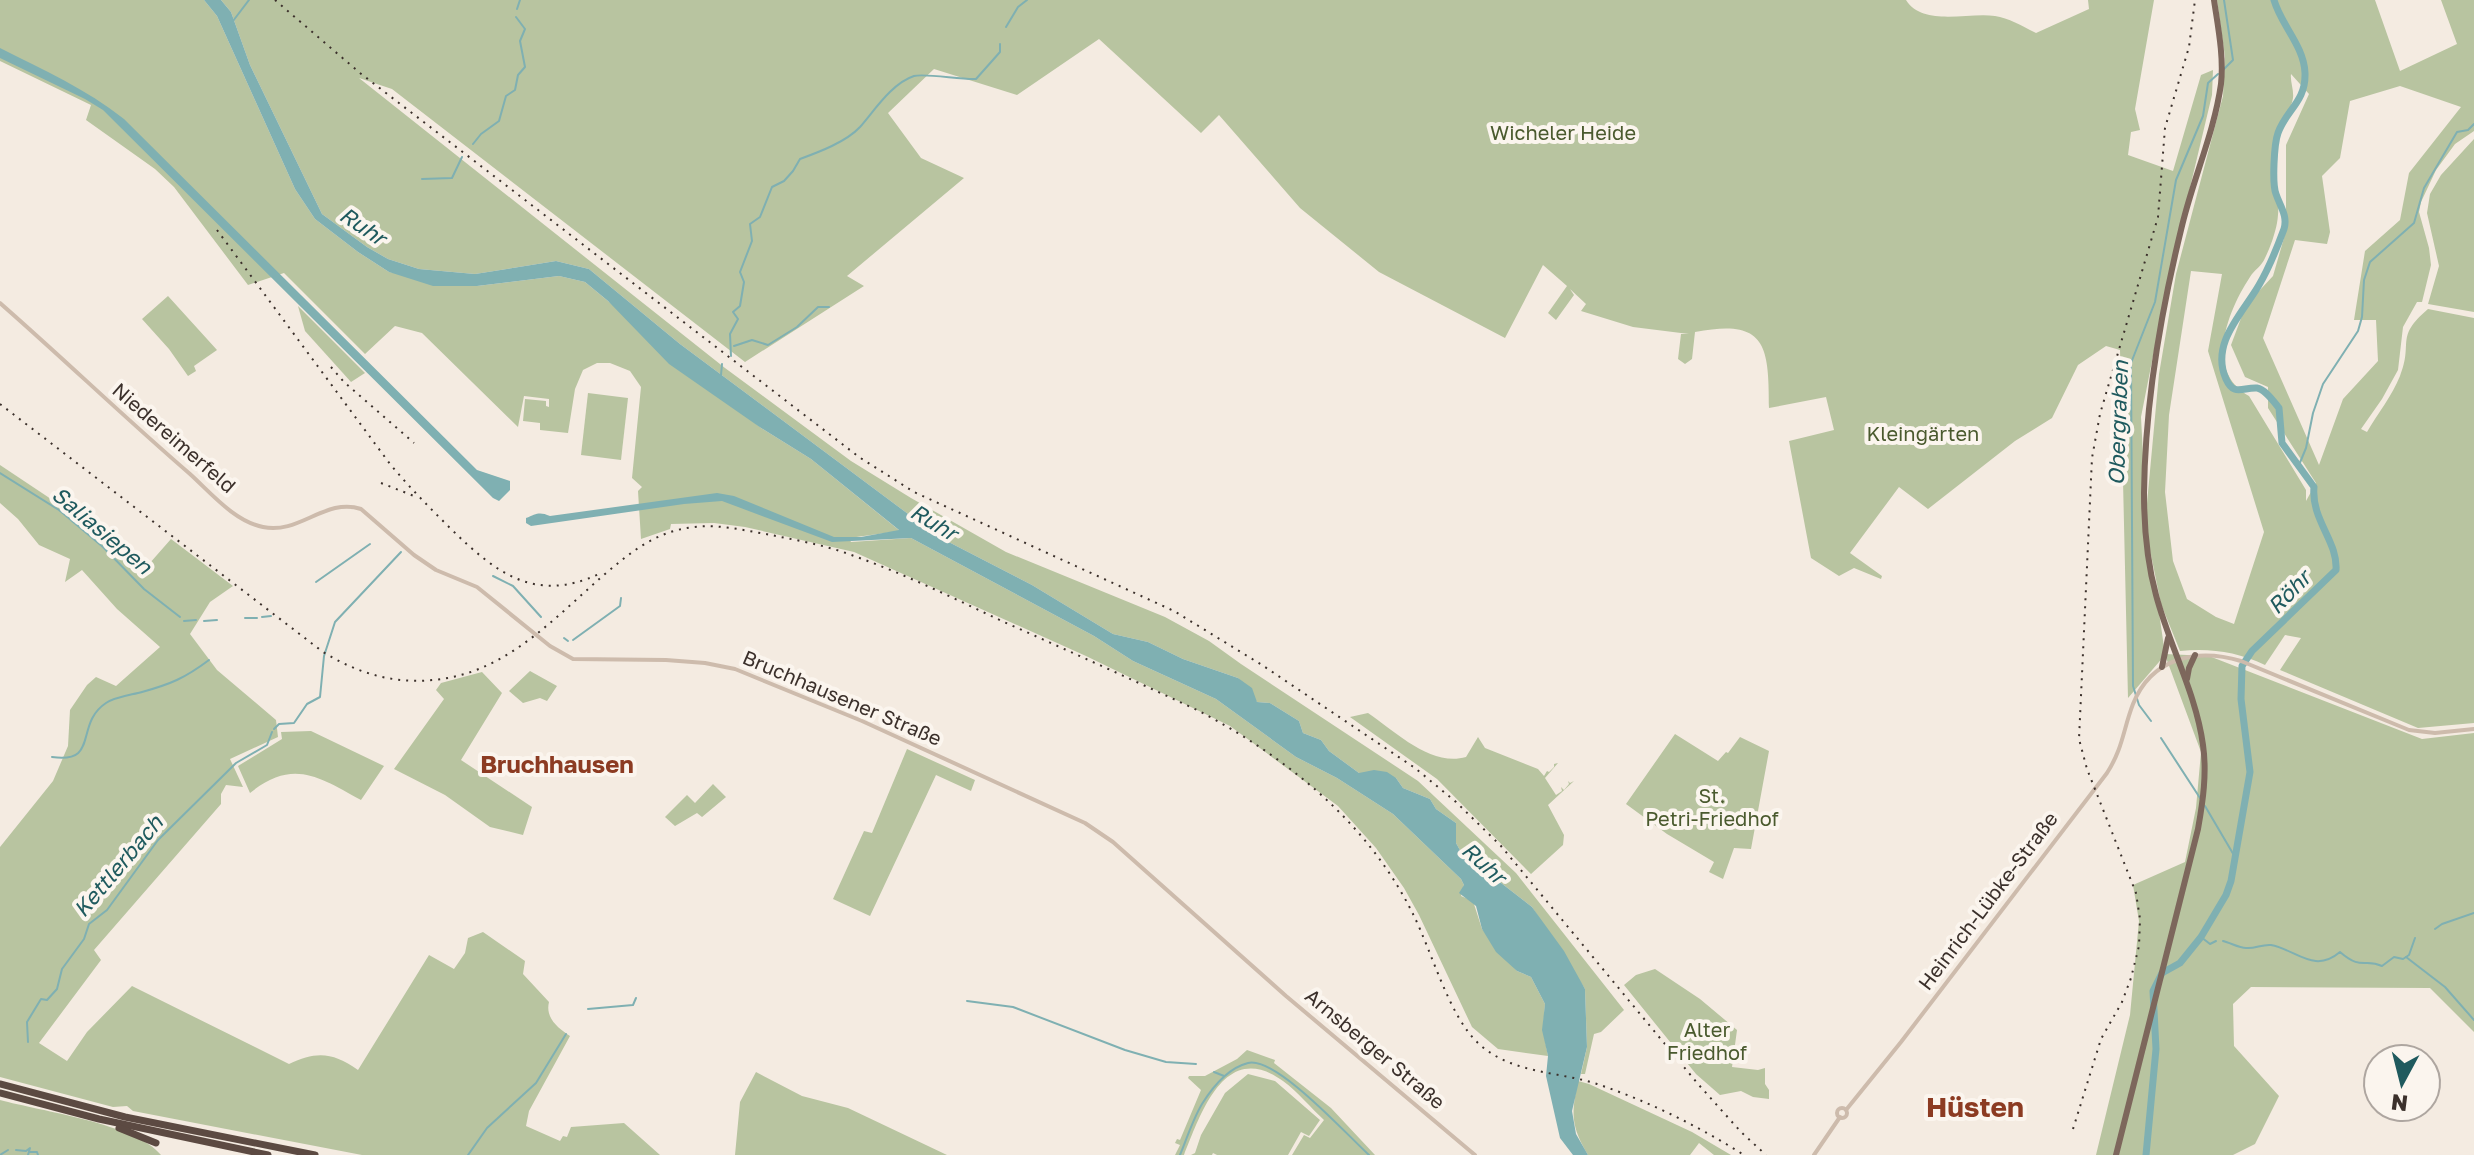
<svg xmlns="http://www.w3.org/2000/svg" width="2474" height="1155" viewBox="0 0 2474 1155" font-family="'Golos Text',sans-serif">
	<rect width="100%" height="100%" fill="#f4ebe1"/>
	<g fill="#b8c4a0" fill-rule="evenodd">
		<path d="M0,0H204L217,16L295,189L315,219L358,252L389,272L477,286L559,276L585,282L761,428L811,459L900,531L849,538L851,542L911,538L1094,636L1133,661L1216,699L1296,757L1337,778L1393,814L1461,879L1464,885L1461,896L1473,901L1482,929L1517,971L1531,977L1545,1004L1543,1030L1548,1056L1498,1049L1472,1027L1419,915L1404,888L1376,848L1338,806L1230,726L1086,656L854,552L745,527L714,523L671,524L670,529L641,539L638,491L642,487L632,478L641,387L630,371L610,363H597L583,370L575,389L568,433L540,430V423L523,421L525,399L546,401V406L549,407V399L524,396L518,427L422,333L395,326L365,354L284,273L248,285L174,187L155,169L86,120L91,105L0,61Z"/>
		<path d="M221,0H1906C1923,27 1968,12 1995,16C2009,18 2024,27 2036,33L2089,9L2088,0H2154L2135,109L2140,130L2131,132L2128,155L2173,171L2201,75L2213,70L2212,95L2168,280L2141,417L2146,514L2159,374L2176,274L2223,96L2225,57L2217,0H2375L2400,71L2457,44L2441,0H2474V131L2455,144L2436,170L2421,202L2419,212L2429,248L2431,265L2422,302H2417L2403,327L2398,370L2382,399L2361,429L2367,432C2378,413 2392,396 2400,376C2414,342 2394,338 2428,309L2474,318V723L2418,728L2280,670L2301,638L2285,635L2265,665C2237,652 2211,648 2180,651L2161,604L2150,550L2165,654L2209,656L2422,739L2474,733V1032L2430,988L2251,987L2233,1004L2234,1046L2279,1096L2255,1144L2233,1155H2096L2130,1015L2139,921L2133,885L2185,862L2196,808L2201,752L2165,655L2128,698L2120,350L2106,346L2078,365L2052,418L2015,441L1928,509L1899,487L1850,553L1882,576L1881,579L1854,568L1839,576L1811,558L1789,441L1834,430L1826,397L1769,408C1769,345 1766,318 1695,332L1692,359L1685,364L1678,359L1681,334H1689L1633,327L1581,311L1586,304L1570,289L1574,295L1556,320L1548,313L1567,286L1543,265L1505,338L1379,272L1300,208L1219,115L1201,133L1099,39L1017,95L934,69L888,113L921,158L964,178L847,276L864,286L745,362L392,89L359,78L725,368L851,461L911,498L1006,552L1165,617L1209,641L1241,664L1418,781L1516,873L1624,1010L1601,1032L1594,1034L1585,1074H1581L1587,1047L1585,989L1532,907L1461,852L1456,843V823L1436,809L1430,799L1403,788L1396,778L1359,773L1329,751L1321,740L1303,733L1299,721L1270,703L1257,702L1238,678L1183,659L1148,642L1113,634L1032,585L939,537L680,344L589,269L556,261L475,274L419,269L388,259L367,247L322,214L250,65L231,12ZM2291,74L2309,94L2286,145V231L2273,276L2246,305L2231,345L2245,377L2268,387V408L2316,483L2306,501V490L2249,396C2204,371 2227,312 2250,277C2254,270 2262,266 2265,258C2270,248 2275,234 2277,223C2282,194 2271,166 2275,137C2278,123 2291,112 2293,98C2294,90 2290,81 2291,74ZM2400,86L2461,107L2409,173L2400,220L2365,251L2354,320H2376L2378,361L2343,399L2319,465L2263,338L2295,240L2327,244L2330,232L2322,176L2340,158L2350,101ZM2191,271L2222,274L2208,351L2264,532L2234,624L2216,617L2187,599L2173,561L2165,492L2169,415Z"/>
		<path d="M2474,139V312L2428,304L2439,266L2427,213L2430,194L2441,175Z"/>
		<path d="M168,296L217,350L194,366L196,371L188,376L169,349L142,319Z"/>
		<path d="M298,306L365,373L351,382L305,331Z"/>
		<path d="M588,393L628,398L621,460L581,455Z"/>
		<path d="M0,465L48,497L142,572L171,539L233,586L210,602L190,634L217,670L276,720L278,737L230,759L243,787L226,785L221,794V804L94,950L101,960L39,1043L67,1061L87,1032L132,986L289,1064C316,1051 333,1052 358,1070L429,955L454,969L465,953L468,938L483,932L525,961L523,974L549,1002C545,1018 558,1028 570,1036L529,1111L526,1126L560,1141L563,1136L567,1137L571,1127L624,1123L660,1155H362L133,1111L127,1106L113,1107L0,1077V847L53,781L68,746L70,710L87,685L96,677L116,686L160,647L117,609L82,570L65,582L70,559L39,545L18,519L0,503Z"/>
		<path d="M530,671L557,686L547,701L540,698L523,703L509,691Z"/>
		<path d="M482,672L502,693L461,760L532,807L523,835L490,827L445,795L394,769L444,699L436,690L441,683Z"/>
		<path d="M1368,713C1396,732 1431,767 1466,757L1478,737L1485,748L1538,769L1544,776L1547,771L1549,772L1554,767V764L1558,763L1545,778L1556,795L1562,791L1561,787L1564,790L1569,784L1568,781L1570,783L1574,781L1548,805L1564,835L1563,845L1531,874L1437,779L1350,717Z"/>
		<path d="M311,731L384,766L361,800C319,777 293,758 250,793L238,766L282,739L281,732Z"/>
		<path d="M1675,734L1718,761L1726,752L1728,753L1740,737L1769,751L1751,849L1734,848L1723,879L1709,872L1714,862L1667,834L1626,804Z"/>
		<path d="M907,749L975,780L971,791L936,775L870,916L833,899L864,831L872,833Z"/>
		<path d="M713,784L726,797L702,817L697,813L675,826L665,817L687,795L695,803Z"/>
		<path d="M1655,969L1700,999L1737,1030L1732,1067L1758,1070L1765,1068V1084L1769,1090V1099L1753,1097L1741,1091L1720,1095L1696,1074L1624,985L1636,975Z"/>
		<path d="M1247,1050L1275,1060L1274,1063L1331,1108L1375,1155H1292L1304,1135L1310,1138L1324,1120C1311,1108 1298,1092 1283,1081C1225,1039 1201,1113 1184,1155H1175L1180,1145L1175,1143L1177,1139L1180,1140L1201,1090L1188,1078L1189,1076H1205L1237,1059Z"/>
		<path d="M756,1072L802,1096L848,1108L947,1155H735L740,1102Z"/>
		<path d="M1248,1074L1275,1081L1320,1120L1309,1136L1301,1132L1288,1155H1217L1213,1153L1212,1155H1191L1195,1153L1201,1135L1225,1093Z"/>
		<path d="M1578,1081L1589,1084L1692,1132L1731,1155H1714L1699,1143L1690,1155H1588C1571,1126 1571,1114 1578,1081Z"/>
		<path d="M0,1100C40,1111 137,1124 161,1155H0Z"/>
	</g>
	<g fill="#7fb0b2">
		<path d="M204,0H221L231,12L250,65L322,214L367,247L388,259L419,269L475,274L556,261L589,269L680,344L939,537L1032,585L1113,634L1148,642L1183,659L1238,678L1252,688L1257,702L1270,703L1299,721L1303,733L1321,740L1329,751L1359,773L1374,770L1387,772L1396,778L1403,788L1430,799L1436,809L1456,823V843L1461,852L1532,907L1564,951L1585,989L1587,1047L1572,1111L1576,1134L1588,1155H1573L1560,1138L1546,1076L1548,1056L1542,1030L1545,1004L1531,977L1517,971L1496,952L1482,929L1476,906L1459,893L1464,885L1461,879L1393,814L1337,778L1296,757L1216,699L1133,661L1094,636L911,538L832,542L722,501L684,504L531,526L526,523V518C536,514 539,511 550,516L717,493L734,496L834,537H861L899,530L811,459L761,428L669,364L608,301L585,282L559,276L477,286H433L389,272L358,252L315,219L295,189L217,16Z"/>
		<path d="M0,48C44,70 86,89 124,119L477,470L510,481V490L499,501L493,498L103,110L85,99L0,58Z"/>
	</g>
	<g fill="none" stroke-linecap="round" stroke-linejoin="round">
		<g stroke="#7fb0b2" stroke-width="2">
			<path d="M517,9L520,0"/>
			<path d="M233,21L249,0"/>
			<path d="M1006,27L1018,7L1027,0"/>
			<path d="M2223,70L2233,60L2224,0"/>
			<path d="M473,144L481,134L499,121L506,96L515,90L518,75L525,67L520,41L525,29L516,17"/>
			<path d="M422,179L452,178L462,157"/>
			<path d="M734,346L752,340L768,345L797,327L818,307H829"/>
			<path d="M731,356L730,334L738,319L733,312L740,306L744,282L740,272L752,241L750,224L760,217L772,187L784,181L793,171L800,159C819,152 846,142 860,127C874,111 892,83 914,76C925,73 962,80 976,79L1000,52V44"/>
			<path d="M721,375L722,364"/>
			<path d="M2299,465L2306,448L2313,413L2323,384L2358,331L2362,317L2364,280L2370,262L2414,223L2424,188L2457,132L2468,130L2474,124"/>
			<path d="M0,473L59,510L103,547L144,589L180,617"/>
			<path d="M493,576L513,586L541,617"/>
			<path d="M316,582L370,544"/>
			<path d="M262,617L271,616"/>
			<path d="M245,618H257"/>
			<path d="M184,621L196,620"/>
			<path d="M204,621L217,620"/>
			<path d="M564,638L568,641"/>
			<path d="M573,640L620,606L621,598"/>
			<path d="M2151,721L2139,705L2133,686L2131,363L2155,302L2176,180L2203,116L2208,83L2218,74"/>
			<path d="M274,729L279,724L294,723L307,704L320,697L324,656L335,622L401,552"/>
			<path d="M2161,738L2200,798"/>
			<path d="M52,757C100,764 74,724 106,703C115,697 131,695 142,692C171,684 185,678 209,660"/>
			<path d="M2205,806L2235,857"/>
			<path d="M2435,929L2442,924L2474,913"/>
			<path d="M2201,937L2210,944L2216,941"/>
			<path d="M2223,941C2231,943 2239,948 2246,948C2255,949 2262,944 2271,945C2297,950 2314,974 2340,952C2362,971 2364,958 2382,966L2394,957L2403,959L2409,955L2415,938"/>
			<path d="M2406,957L2445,987L2474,1020"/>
			<path d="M967,1001L1013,1007L1125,1050L1166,1062L1196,1064"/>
			<path d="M588,1009L633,1005L636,998"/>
			<path d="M28,1042L27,1022L41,999L47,1000L57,989L62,969L84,939L89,924L107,910L158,840L236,763L267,745L272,732"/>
			<path d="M1214,1072L1224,1076"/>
			<path d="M16,1150L26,1151L30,1148L28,1155"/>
			<path d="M29,1152H37L38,1155"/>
			<path d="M0,1155L8,1150"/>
			<path d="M468,1155L487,1128L536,1083L566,1034"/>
			<path d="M1180,1155C1187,1138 1193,1119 1202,1104C1212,1088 1228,1068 1248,1063C1276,1056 1347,1135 1369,1155"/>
		</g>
		<path stroke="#7fb0b2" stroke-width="7" d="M2146,1155L2156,1049L2153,991L2162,973L2180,963L2201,937L2226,895L2231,881L2250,772L2241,699L2242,666L2252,651L2336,570C2338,541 2311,520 2314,487L2282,443L2279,408C2274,402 2265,389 2257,388C2243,387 2234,397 2226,379C2210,343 2243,313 2259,285C2269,268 2277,248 2284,229C2288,216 2280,206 2276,194C2272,184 2274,144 2278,133C2286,110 2306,102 2305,73C2304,46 2281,25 2274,0"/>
		<g stroke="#cdbbac" stroke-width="4">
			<path d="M0,303C64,359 125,418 190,474C211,493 234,521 263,527C299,535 326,497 361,509L414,555L436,570L477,587L550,646L573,659L666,660L705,663L735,669L862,721L1085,823L1113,842L1286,996L1475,1155"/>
			<circle cx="1842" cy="1113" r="5"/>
			<path d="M1846,1110L1901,1042L2107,773C2123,748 2123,730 2133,704C2152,657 2197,648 2241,661L2409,730L2435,733L2474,729"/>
			<path d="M1814,1155L1840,1117"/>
		</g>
		<g stroke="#7d675c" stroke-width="6">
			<path d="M2162,667L2168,638"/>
			<path d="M2187,679L2189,668L2195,655"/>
			<path d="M2116,1155L2198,829C2203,801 2207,773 2203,745C2196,693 2169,645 2156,595C2147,562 2144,527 2144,493C2145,404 2160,316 2181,230C2192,181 2214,134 2221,84C2224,57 2218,27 2214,0"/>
		</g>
		<g stroke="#5c4a42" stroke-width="7">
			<path d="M0,1084L125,1117L315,1155"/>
			<path d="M0,1093L99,1119L268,1155"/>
			<path d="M119,1128L156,1143"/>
		</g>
		<g stroke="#3b302b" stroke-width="2" stroke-dasharray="2 6" stroke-linecap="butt">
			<path d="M275,0L360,73L859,457L914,492L1174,611L1262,665L1415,768L1456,802L1501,846L1698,1084L1741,1132L1766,1155"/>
			<path d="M217,230L390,464C409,487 429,507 450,528C495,572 534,604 599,574"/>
			<path d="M331,367L344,382L414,443"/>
			<path d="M0,404L323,652C357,673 393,684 433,680C505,674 553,619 605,574C632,551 657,531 694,527C718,524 742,530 766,534C795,540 826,545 854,556C905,574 955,599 1004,622C1069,651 1133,680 1197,710C1287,757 1368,823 1413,914C1432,952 1449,1016 1478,1043C1511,1074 1557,1071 1597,1084C1648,1101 1698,1126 1744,1155"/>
			<path d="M381,483L414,496"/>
			<path d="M2073,1129L2101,1039L2122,1002L2131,978L2139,946L2140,919L2136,893L2087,769L2079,739L2092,458L2100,414L2158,217L2165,128L2189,47L2195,0"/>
		</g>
	</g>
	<g text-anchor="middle" stroke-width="8" stroke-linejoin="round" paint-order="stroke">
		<g font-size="20" fill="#4a5a2e" stroke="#fbf5ee">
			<text x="1563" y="140">Wicheler Heide</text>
			<text x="1923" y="441">Kleingärten</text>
			<text x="1712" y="803">St.<tspan x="1712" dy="23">Petri-Friedhof</tspan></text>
			<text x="1707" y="1037">Alter<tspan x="1707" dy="23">Friedhof</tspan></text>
		</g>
		<g font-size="20" fill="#3b302b" stroke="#fbf5ee">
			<text transform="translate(174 438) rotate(41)" y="7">Niedereimerfeld</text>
			<text transform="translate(842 698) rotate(23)" y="7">Bruchhausener Straße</text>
			<text transform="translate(1988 901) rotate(-53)" y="7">Heinrich-Lübke-Straße</text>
			<text transform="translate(1375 1049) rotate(40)" y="7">Arnsberger Straße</text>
		</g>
		<g font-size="22" font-style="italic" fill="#1f5a5e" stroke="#fbf5ee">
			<text transform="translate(363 226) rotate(34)" y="8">Ruhr</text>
			<text transform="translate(2118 423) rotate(-88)" y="8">Obergraben</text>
			<text transform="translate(934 522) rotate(31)" y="8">Ruhr</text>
			<text transform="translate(102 530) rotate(40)" y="8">Saliasiepen</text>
			<text transform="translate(2289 592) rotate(-46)" y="8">Röhr</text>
			<text transform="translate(1484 863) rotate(42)" y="8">Ruhr</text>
			<text transform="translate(118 866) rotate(-50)" y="8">Kettlerbach</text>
		</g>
		<g font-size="24" font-weight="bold" fill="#8c3b22" stroke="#fbf5ee">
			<text x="557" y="773">Bruchhausen</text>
		</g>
		<g font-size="28" font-weight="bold" fill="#8c3b22" stroke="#fbf5ee">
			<text x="1975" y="1117">Hüsten</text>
		</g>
	</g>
	<g transform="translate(2402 1083) rotate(187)"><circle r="38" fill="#fbf5ee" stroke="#aea6a0" stroke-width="2"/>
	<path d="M0-6L14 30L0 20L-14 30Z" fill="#1f5a5e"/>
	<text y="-12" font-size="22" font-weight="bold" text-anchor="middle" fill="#3b302b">N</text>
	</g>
</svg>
